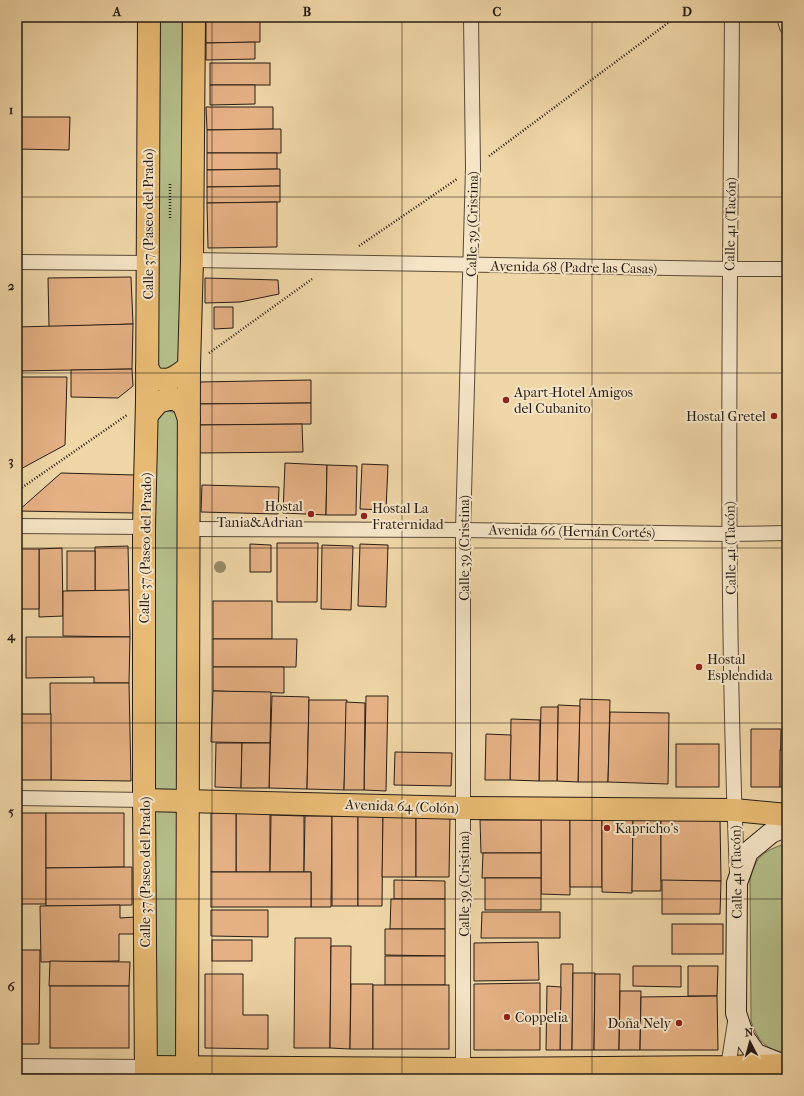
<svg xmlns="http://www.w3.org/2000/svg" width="804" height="1096" viewBox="0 0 804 1096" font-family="'IM FELL French Canon',serif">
	<rect width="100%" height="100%" fill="#efd6a7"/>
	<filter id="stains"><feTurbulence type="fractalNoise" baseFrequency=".005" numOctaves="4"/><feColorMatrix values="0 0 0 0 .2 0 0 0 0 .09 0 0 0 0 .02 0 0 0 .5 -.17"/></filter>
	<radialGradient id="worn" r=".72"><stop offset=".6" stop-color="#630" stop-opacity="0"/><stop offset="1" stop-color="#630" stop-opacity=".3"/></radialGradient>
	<g fill="#b5be8a" stroke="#6e6d4f">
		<path d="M158,17H182L181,367L169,374L155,369Z"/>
		<path d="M169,411L176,413L181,417V1079H155L154,419L160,412Z"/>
		<path d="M782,845H787V1054C766,1049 758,1042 751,1021L750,880C755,859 761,852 782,845Z"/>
	</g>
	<g fill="#e4b084" stroke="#261c14">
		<path d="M206,17H260V42L206,43Z"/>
		<path d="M255,42V59L206,60V43Z"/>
		<rect x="210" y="63" width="60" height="22"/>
		<path d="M210,85H255V104L210,105Z"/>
		<path d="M206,107H273V129L207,130Z"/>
		<path d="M17,117H70L69,150L17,149Z"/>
		<path d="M281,129V153H207V130Z"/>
		<path d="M207,153H277V169L207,170Z"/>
		<path d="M280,169V186L207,187V170Z"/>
		<path d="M280,186V202L207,203V187Z"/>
		<path d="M277,202V247L208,248L207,203Z"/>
		<path d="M131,277L133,324L49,327L48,278Z"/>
		<path d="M205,278L278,280L279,294L240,302L205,303Z"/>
		<path d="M214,307H233V328L214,329Z"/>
		<path d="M133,324L132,369L17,371V327Z"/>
		<path d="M132,369L133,386L118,398L71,397V370Z"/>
		<path d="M17,377H67L65,445L17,471Z"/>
		<path d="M311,380V403L198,404V382Z"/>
		<path d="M311,403V424L198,425V404Z"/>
		<path d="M302,424L303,452L198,453V425Z"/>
		<path d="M285,463L327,465L326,515L283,513Z"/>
		<path d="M362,464L388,465L386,510L360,509Z"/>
		<path d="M327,465L357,466L356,515H326Z"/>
		<path d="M61,473L135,475V513L18,511Z"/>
		<path d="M202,485L279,487L278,514L201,512Z"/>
		<path d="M277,543H318L317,602H277Z"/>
		<path d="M250,544L271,545V572H250Z"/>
		<path d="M360,544L388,545L386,607L358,606Z"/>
		<path d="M322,545L353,546L351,610L321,609Z"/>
		<path d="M128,546L129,590L95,591V547Z"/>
		<path d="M62,548L63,616L39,617V549Z"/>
		<path d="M17,549H20L21,608H17Z"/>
		<path d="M20,549H39V609H21Z"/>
		<rect x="67" y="551" width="28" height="40"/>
		<path d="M129,590L130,637L63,636V591Z"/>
		<rect x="213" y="601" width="59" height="38"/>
		<path d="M26,637H130L129,683H94V677L26,678Z"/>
		<path d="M213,639H297L296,667H213Z"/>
		<path d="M213,667H284V693L213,691Z"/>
		<path d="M50,683H129L131,781L51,780Z"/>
		<path d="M213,691L271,692L270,743L211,742Z"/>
		<path d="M272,696L309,697L307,789L269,788Z"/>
		<path d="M366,696H388L386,791L364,790Z"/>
		<path d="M580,699L610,700L608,782H578Z"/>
		<path d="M309,700H347L344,790L307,789Z"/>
		<path d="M346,702L365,703L364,790H344Z"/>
		<path d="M558,705L580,706L578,782L557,781Z"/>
		<path d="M541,707H558L557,781H539Z"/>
		<path d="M610,712L669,713L668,784L608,782Z"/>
		<rect x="17" y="714" width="34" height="66"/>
		<path d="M511,719L540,720L539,781L510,780Z"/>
		<path d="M751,729H781L780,787H751Z"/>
		<path d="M486,734L511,735L510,780H485Z"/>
		<path d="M216,743H242L241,788L215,787Z"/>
		<path d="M242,743H270L269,788H241Z"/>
		<rect x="676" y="744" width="43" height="43"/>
		<rect x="780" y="750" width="7" height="37"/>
		<path d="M395,752L452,753L451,786L394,785Z"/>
		<rect x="236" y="812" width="34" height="60"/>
		<path d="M236,812V872H211V813Z"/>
		<rect x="17" y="813" width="29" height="91"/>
		<path d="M46,813H124V867L46,868Z"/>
		<path d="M271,815L304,816V872H270Z"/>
		<path d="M305,816H332L331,907H311V872H304Z"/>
		<rect x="332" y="816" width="26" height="90"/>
		<path d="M358,816H383L382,906H358Z"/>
		<path d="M383,816H416V877H382Z"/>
		<path d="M416,816H450L449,877H416Z"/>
		<path d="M541,819H570V895L541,894Z"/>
		<path d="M570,819L602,820V887H570Z"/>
		<path d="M480,820H541V853H481Z"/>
		<path d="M602,820H633L632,893L602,892Z"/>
		<path d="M633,820H661V891H632Z"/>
		<path d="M661,820H720L721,881H661Z"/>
		<path d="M483,853H541V878H482Z"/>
		<path d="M132,867V905L46,906V868Z"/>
		<rect x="211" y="872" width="100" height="35"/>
		<rect x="485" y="878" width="56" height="32"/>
		<path d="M394,880L445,881V899H394Z"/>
		<path d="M662,880L721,881L720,914H662Z"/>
		<path d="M391,899H445V929H390Z"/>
		<path d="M120,905V918L135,917V934H119V961L41,962L40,906Z"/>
		<path d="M211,910H268V937L211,936Z"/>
		<path d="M482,912H560V938H481Z"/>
		<rect x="672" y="924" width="51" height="30"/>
		<path d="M385,929H445V956L385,955Z"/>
		<path d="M295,938H331L330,1048H294Z"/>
		<rect x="212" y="940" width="40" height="21"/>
		<path d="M538,942L539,980L474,981V943Z"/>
		<path d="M331,946H351L350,1049L330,1048Z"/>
		<path d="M17,950H40L39,1044H17Z"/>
		<rect x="385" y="956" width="60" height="29"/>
		<path d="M50,961L130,962L129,986H49Z"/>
		<path d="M561,964H573L572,1050H560Z"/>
		<path d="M633,966H681V987L633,986Z"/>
		<path d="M688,966H718L717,996H688Z"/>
		<path d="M573,973H595L594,1050H572Z"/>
		<path d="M205,974H243V1015H268V1049L205,1048Z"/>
		<path d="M595,974H620L619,1050H594Z"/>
		<path d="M540,983V1050H474V984Z"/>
		<path d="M351,984H373V1049H350Z"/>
		<rect x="373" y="985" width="76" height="64"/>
		<rect x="50" y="986" width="79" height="62"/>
		<path d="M547,986L561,987L560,1050H546Z"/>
		<path d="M620,991H641L640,1050H619Z"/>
		<path d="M717,996L718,1050H640L641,997Z"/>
	</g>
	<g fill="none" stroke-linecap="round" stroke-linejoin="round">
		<defs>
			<g id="street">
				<path d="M732,17C730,303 725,589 737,874"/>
				<path d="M784,17L787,27"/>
				<path d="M192,260L730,269H787"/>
				<path d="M17,262L148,263"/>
				<path d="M17,526L144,527"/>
				<path d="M189,529L463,530L729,534L787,533"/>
				<path d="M17,798L144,800"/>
				<path d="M17,1066L146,1067"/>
				<path d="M463,1077V530L473,168L471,17"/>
				<path d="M728,1079V1067L736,1016"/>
			</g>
			<path id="secondary" d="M784,1065L756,1054L744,1037L736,1013L737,883L748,852L771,833L787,826"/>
			<g id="primary">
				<path d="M147,368L153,378C170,383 176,377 189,367"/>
				<path d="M147,415L158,402L169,399H176L184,405L189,419"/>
				<path d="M144,800L464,808L734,810L787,815"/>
				<path d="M146,1067L463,1069L728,1067L787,1065"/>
				<path d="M146,1079L144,800V527L147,401L149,17"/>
				<path d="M187,1079L189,367L192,260L194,17"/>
			</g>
		</defs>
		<use href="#street" stroke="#584a39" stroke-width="16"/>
		<use href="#secondary" stroke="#261c14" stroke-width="22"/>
		<use href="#primary" stroke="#261c14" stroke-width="24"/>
		<g stroke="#261c14" stroke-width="2.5" stroke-dasharray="1 2" stroke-linecap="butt">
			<path d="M489,156L676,17"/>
			<path d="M170,184V219"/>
			<path d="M359,246L457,179"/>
			<path d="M209,353L312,279"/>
			<path d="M17,491L127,415"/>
		</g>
		<use href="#street" stroke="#f5e4c6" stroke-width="14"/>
		<use href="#secondary" stroke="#f5e4c6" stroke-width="20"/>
		<use href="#primary" stroke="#e8bb74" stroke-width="22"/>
	</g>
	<circle fill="#988b69" cx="220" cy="567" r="6"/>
	<path fill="none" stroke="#261c14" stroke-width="1" stroke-opacity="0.55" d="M212,17V1079M402,17V1079M592,17V1079M17,197H787M17,373H787M17,548H787M17,723H787M17,899H787"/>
	<g fill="#8f2418" stroke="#f5e4c6" stroke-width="1.5">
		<circle cx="506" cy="400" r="4"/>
		<circle cx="774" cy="416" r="4"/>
		<circle cx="311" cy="514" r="4"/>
		<circle cx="364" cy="516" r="4"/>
		<circle cx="699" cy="667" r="4"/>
		<circle cx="607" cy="828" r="4"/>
		<circle cx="507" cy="1017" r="4"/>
		<circle cx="679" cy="1023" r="4"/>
	</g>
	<g text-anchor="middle" stroke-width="4" stroke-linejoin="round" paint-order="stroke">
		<g font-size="14" fill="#261c14" stroke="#f5e4c6">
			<text transform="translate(148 224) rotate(-90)" y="5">Calle 37 (Paseo del Prado)</text>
			<text transform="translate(472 224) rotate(-89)" y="5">Calle 39 (Cristina)</text>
			<text transform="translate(730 224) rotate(-89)" y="5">Calle 41 (Tacón)</text>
			<text transform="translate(574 267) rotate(1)" y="5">Avenida 68 (Padre las Casas)</text>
			<text transform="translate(572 531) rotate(1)" y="5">Avenida 66 (Hernán Cortés)</text>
			<text transform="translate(145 548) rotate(-89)" y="5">Calle 37 (Paseo del Prado)</text>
			<text transform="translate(464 548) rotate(-90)" y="5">Calle 39 (Cristina)</text>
			<text transform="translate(730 548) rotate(-91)" y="5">Calle 41 (Tacón)</text>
			<text transform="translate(402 806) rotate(2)" y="5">Avenida 64 (Colón)</text>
			<text transform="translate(145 872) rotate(-90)" y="5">Calle 37 (Paseo del Prado)</text>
			<text transform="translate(736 872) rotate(-91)" y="5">Calle 41 (Tacón)</text>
			<text transform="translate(464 884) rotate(-90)" y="5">Calle 39 (Cristina)</text>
		</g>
		<g font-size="14" fill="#261c14" stroke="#f5e4c6" text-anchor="start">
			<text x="514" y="397">Apart-Hotel Amigos<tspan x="514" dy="16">del Cubanito</tspan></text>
			<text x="766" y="421" text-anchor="end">Hostal Gretel</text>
			<text x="303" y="511" text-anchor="end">Hostal<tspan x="303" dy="16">Tania&amp;Adrian</tspan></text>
			<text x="372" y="513">Hostal La<tspan x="372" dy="16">Fraternidad</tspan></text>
			<text x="707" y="664">Hostal<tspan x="707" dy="16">Esplendida</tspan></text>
			<text x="615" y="833">Kapricho's</text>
			<text x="515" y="1022">Coppelia</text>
			<text x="671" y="1028" text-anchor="end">Doña Nely</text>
		</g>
	</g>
	<rect width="804" height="1096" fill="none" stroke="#efd6a7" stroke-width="44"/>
	<g transform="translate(750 1042) rotate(354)" stroke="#f5e4c6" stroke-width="3" paint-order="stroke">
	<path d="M0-3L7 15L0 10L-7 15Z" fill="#261c14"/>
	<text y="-6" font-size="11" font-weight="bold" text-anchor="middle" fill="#261c14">N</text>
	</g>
	<rect x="22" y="22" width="760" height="1052" fill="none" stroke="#261c14" stroke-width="1.5"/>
	<g font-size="13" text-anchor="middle" font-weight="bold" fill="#261c14">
		<text x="117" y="16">A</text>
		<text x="307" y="16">B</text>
		<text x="497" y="16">C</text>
		<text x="687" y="16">D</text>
		<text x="11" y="114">1</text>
		<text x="11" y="290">2</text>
		<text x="11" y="465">3</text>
		<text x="11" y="640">4</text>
		<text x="11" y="816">5</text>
		<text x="11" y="991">6</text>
	</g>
	<rect width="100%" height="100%" filter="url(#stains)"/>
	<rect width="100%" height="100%" fill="url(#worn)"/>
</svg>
